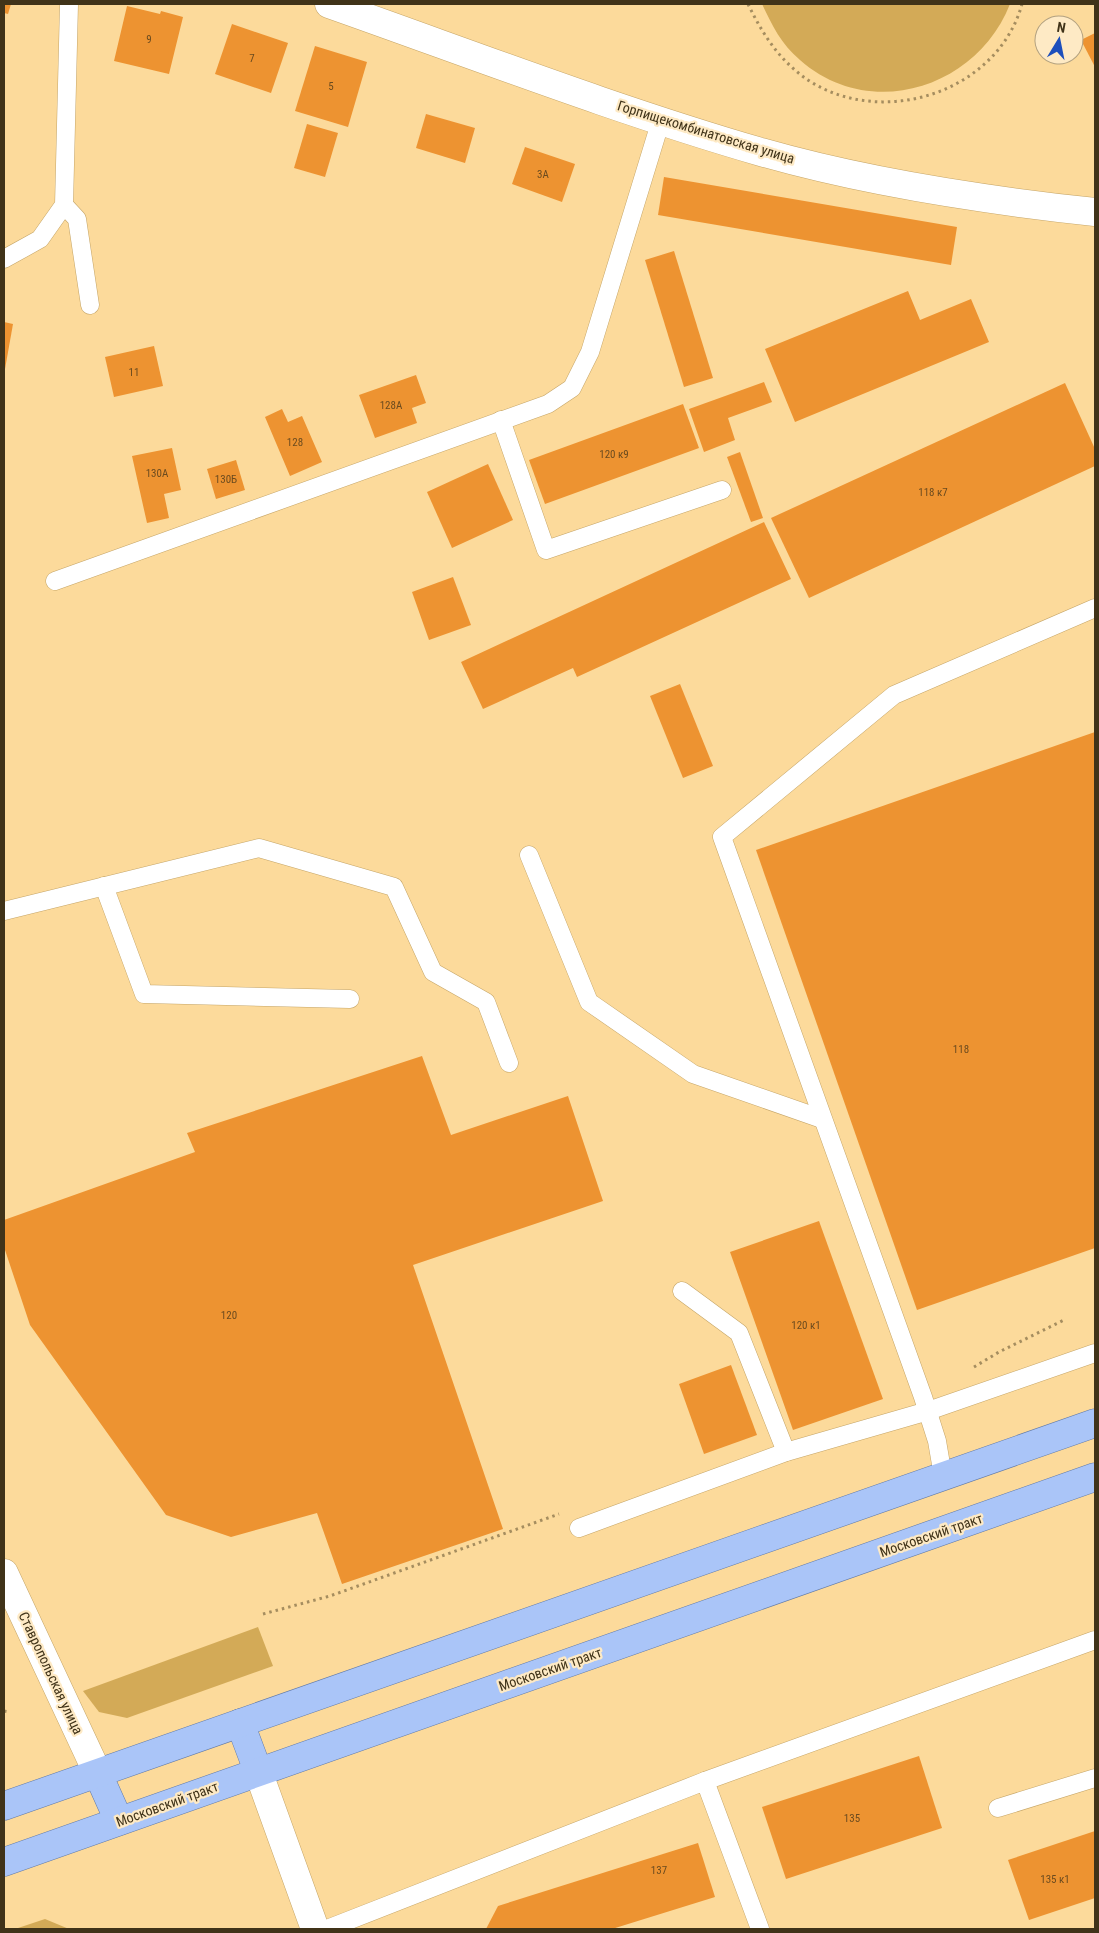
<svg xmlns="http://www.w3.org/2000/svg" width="1099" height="1933" viewBox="0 0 1099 1933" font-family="'Roboto Condensed',sans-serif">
	<rect width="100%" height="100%" fill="#fcda9b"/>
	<g fill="#d3aa57">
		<path d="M762,4H1010C977,88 870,122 800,60C781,44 772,25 762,4Z"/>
		<path d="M258,1627L273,1666L127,1718L99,1712L83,1691Z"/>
		<path d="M45,1919L69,1929H15Z"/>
	</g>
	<g fill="#ed9331">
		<path d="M4,4H11L8,14L4,13Z"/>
		<path d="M127,6L160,14L161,11L183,17L169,74L114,61Z"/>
		<path d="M232,24L288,43L271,93L215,74Z"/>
		<path d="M1095,33V67L1081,40Z"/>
		<path d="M315,46L367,62L348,127L295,111Z"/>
		<path d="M426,114L475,128L465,163L416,148Z"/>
		<path d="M307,124L338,133L325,177L294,168Z"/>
		<path d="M525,147L575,164L562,202L512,184Z"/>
		<path d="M664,177L957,227L951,265L658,215Z"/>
		<path d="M674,251L713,378L684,387L645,260Z"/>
		<path d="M908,291L920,320L971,299L989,342L795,422L765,349Z"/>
		<path d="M4,322L13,324L5,369H4Z"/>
		<path d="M154,346L163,386L114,397L105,357Z"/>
		<path d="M416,375L426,403L412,408L417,423L375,438L359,395Z"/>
		<path d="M764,382L772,402L728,418L735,440L704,452L689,409Z"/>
		<path d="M1065,383L1095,449V466L809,598L771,518Z"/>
		<path d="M683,404L699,448L545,504L529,460Z"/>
		<path d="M282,409L288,422L302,416L322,462L290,476L265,417Z"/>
		<path d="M172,448L181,490L164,494L169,518L147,523L132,456Z"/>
		<path d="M740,452L763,518L751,522L727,457Z"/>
		<path d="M236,460L245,490L216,499L207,469Z"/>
		<path d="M488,464L513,520L452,548L427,492Z"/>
		<path d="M764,522L791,579L577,677L573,668L483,709L461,662Z"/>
		<path d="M453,577L471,625L429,640L412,592Z"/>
		<path d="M680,684L713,766L683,778L650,696Z"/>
		<path d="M1095,732V1248L917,1310L756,850Z"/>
		<path d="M422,1056L451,1135L568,1096L603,1201L413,1265L503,1529L342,1584L317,1513L231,1537L166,1515L30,1325L4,1247V1220L195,1152L187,1133Z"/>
		<path d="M819,1221L883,1399L793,1430L730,1252Z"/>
		<path d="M731,1365L757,1435L704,1454L679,1384Z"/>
		<path d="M919,1756L942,1828L786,1879L762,1807Z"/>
		<path d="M1095,1831V1898L1029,1920L1008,1860Z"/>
		<path d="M698,1843L715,1897L612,1929H486L498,1906Z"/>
	</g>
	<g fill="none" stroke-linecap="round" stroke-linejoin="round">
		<defs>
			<g id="lane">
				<path d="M64,205L77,219L90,305"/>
				<path d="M4,259L40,239L64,205L69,4"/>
				<path d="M501,420L546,550L722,490"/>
				<path d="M55,581L548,404L572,388L590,352L661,120"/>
				<path d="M529,855L589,1002L693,1074L822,1119"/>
				<path d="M104,886L144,994L350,999"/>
				<path d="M4,911L259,848L394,887L433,972L486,1002L509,1063"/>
				<path d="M682,1291L739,1333L786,1452"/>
				<path d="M943,1476L937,1441L923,1397L722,837L894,695L1095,608"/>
				<path d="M579,1528L786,1452L928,1411L1095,1353"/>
				<path d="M705,1781L1095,1640"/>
				<path d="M998,1808L1095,1778"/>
				<path d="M327,1929L705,1781L760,1929"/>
			</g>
			<g id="street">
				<path d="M329,4C471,54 616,110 761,152C869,183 983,200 1095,212"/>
				<path d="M4,1573L98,1774"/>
				<path d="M258,1771L315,1929"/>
			</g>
			<g id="primary">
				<path d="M240,1723L258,1771"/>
				<path d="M98,1774L119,1821"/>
				<path d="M4,1806L1095,1423"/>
				<path d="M4,1862L1095,1477"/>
			</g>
		</defs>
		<use href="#lane" stroke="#c5a567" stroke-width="19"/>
		<use href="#street" stroke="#c5a567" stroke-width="29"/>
		<use href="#primary" stroke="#6079a7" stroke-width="29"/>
		<g stroke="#a58d5f" stroke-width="3" stroke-dasharray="2.5 4" stroke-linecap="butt">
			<path d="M748,4C763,35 781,63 811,82C886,128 998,91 1022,4"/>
			<path d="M974,1367L999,1352L1066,1319"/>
			<path d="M263,1614L330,1596L559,1514"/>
			<path d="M4,1711L10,1712"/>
		</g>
		<use href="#lane" stroke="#fff" stroke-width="18"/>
		<use href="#street" stroke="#fff" stroke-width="28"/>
		<use href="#primary" stroke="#aac5f8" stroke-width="28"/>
	</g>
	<g text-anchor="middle" stroke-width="4.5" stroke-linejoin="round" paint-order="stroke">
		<g font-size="11" fill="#6b4b1f">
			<text x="149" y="43">9</text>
			<text x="252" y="62">7</text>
			<text x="331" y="90">5</text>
			<text x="543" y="178">3А</text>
			<text x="134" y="376">11</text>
			<text x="391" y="409">128А</text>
			<text x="295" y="446">128</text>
			<text x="614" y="458">120 к9</text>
			<text x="157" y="477">130А</text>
			<text x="226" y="483">130Б</text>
			<text x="933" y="496">118 к7</text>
			<text x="961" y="1053">118</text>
			<text x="229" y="1319">120</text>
			<text x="806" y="1329">120 к1</text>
			<text x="852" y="1822">135</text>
			<text x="659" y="1874">137</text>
			<text x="1055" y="1883">135 к1</text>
		</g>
		<g font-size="14" fill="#403319" stroke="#feeac5">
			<text transform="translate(706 132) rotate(17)" y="5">Горпищекомбинатовская улица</text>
			<text transform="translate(931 1535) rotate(-19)" y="5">Московский тракт</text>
			<text transform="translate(550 1669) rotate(-19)" y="5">Московский тракт</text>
			<text transform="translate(51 1673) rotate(65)" y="5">Ставропольская улица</text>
			<text transform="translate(167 1804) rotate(-20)" y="5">Московский тракт</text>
		</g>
	</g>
	<rect width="1099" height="1933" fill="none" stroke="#403319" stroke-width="10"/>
	<g transform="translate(1059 40) rotate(10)"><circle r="24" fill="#feeac5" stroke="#b2a180"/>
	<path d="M0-4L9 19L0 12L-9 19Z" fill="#1d4fbc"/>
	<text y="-8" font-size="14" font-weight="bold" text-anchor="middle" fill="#403319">N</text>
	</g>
</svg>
